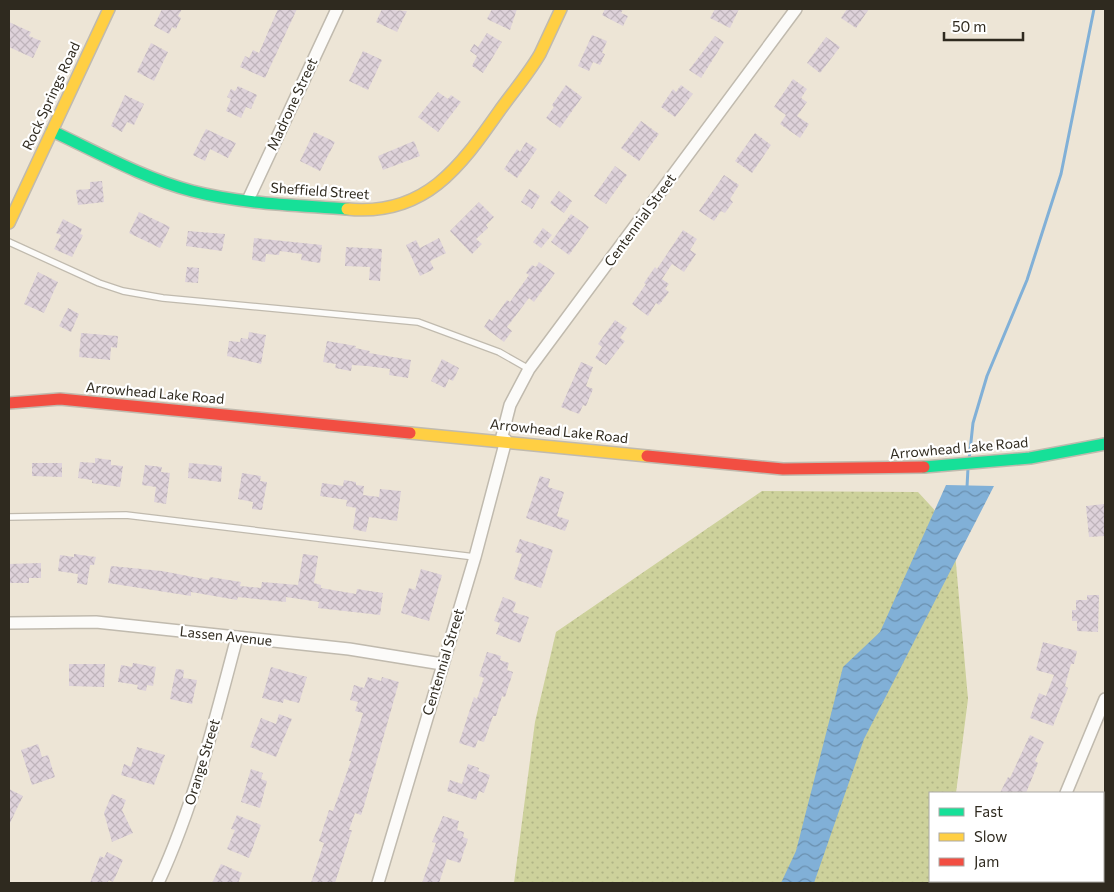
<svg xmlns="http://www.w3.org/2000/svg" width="1114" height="892" viewBox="0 0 1114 892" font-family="Commissioner,sans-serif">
	<defs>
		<pattern id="grass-dots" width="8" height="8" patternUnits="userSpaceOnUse" patternTransform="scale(1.25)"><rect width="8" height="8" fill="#cdd19b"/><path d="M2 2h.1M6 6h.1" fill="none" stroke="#b0b485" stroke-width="1.8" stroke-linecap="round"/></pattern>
		<pattern id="water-waves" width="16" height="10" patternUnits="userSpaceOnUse" patternTransform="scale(1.25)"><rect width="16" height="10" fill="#81b0d7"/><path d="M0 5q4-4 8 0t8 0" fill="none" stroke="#6a8fae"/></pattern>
		<pattern id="building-cross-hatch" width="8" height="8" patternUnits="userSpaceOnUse" patternTransform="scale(1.25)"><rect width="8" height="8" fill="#ded2da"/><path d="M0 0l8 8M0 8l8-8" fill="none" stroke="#bfb4bb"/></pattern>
	</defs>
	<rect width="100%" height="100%" fill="#ede5d6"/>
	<path fill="url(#grass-dots)" d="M762,491L918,492L953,530L968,699L956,793H930V881H945V883H514L535,722L556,632Z"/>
	<path fill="url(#water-waves)" d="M946,485L994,486L864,739L814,883H781L796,851L843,667L880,632Z"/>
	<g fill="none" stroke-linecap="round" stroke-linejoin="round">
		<g stroke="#81b0d7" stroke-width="3">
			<path d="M969,460L973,423L987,376L1027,280L1061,174L1094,9"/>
			<path d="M967,487L968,468"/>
		</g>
	</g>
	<g fill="url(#building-cross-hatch)">
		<path d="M162,9H182L178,16L181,18L176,29L172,27L169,34L154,26Z"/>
		<path d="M278,9H297L265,78L240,67L245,56L249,58L253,50L259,53Z"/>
		<path d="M382,9L407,11L397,32L376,22Z"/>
		<path d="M492,9H517L510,30L487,19Z"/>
		<path d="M605,9H623L621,13L628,16L623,26L602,15Z"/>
		<path d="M715,9H739L730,28L710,18Z"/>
		<path d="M847,9H869L856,28L841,18Z"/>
		<path d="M9,22L31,32L29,36L41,41L33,58L9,47Z"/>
		<path d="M487,33L502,42L483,73L472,66L477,56L470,51L474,44L478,47Z"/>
		<path d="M592,35L607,41L602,53L605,54L600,65L593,62L589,71L578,66Z"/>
		<path d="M715,36L724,42L701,78L689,70Z"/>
		<path d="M826,37L840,47L820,73L807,63Z"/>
		<path d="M151,43L168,52L154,81L137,72Z"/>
		<path d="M363,51L382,60L368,90L349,81Z"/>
		<path d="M793,79L807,89L801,98L807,102L797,116L809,124L800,138L780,124L786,115L774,107Z"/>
		<path d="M566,85L582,97L560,128L546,118L554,107L552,105Z"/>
		<path d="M681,85L693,94L675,117L661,107L673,89L676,92Z"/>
		<path d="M238,86L257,95L251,109L246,107L241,118L226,111L231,99L227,97L231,89L235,91Z"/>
		<path d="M438,92L448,99L451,95L461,102L438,132L418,117Z"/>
		<path d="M125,95L144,104L134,125L127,122L122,132L111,126Z"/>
		<path d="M641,121L659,134L639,161L621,148Z"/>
		<path d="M206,129L236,143L228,158L210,149L205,161L193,155Z"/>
		<path d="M314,132L335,142L320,171L300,161Z"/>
		<path d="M755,133L771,145L752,173L735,161Z"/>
		<path d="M414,141L420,156L383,170L378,156Z"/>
		<path d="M526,142L537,149L517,178L504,169L517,149L520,152Z"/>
		<path d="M615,166L627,175L606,204L594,196Z"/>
		<path d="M724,175L739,185L730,199L733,202L725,213L721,211L714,221L699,211Z"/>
		<path d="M102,181L104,202L78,205L76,190L90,189V182Z"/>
		<path d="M529,189L540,196L532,209L521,202Z"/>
		<path d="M559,191L572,201L564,213L550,203Z"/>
		<path d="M479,202L494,217L486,225L488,228L476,239L482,244L472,254L450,231Z"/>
		<path d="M139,212L170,227L160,248L129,233Z"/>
		<path d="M571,214L589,227L569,255L551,242Z"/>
		<path d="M63,219L82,229L80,234L83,235L72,257L54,249L61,235L56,233Z"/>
		<path d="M543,228L552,235L541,248L533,242Z"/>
		<path d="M683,230L697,239L690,250L696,254L684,272L672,264L662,279L669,284L665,289L669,292L659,305L656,303L648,316L632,304L646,284L644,283L655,267L657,269Z"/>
		<path d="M188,231L225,234L222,251L186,246Z"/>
		<path d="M254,238L322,245L320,263L301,260L302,254L280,251L279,255L266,254L265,262L252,260Z"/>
		<path d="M439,238L446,253L430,261L434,269L420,276L406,245L416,240L420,248Z"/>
		<path d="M346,247L382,249L380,281L369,280L370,267L345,266Z"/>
		<path d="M539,262L555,273L534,302L529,298L507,327L512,331L504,342L484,327L489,319L492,321L507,300L510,302L529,275L526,273L532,265L536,267Z"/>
		<path d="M187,267L199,268L198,283L185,282Z"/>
		<path d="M38,272L58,282L44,313L24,304Z"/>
		<path d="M68,308L79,314L71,332L59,326Z"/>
		<path d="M615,320L627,328L620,338L625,341L606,365L595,358L602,347L598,344Z"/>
		<path d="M249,332L266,335L261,364L227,356L229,341L240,342L241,338L248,339Z"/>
		<path d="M81,333L118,336L117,348L111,347L110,360L79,357Z"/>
		<path d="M327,341L356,346L355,348L370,351L369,353L411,360L408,378L389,375L390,369L367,366L352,365L351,371L335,368L336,364L323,362Z"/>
		<path d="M442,359L459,368L453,381L449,379L445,388L431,381Z"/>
		<path d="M581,362L593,367L586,386L593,389L586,406L583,405L579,414L561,407Z"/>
		<path d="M95,458L111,460V465L123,466L120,487L92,483V480L78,478L80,462L95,463Z"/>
		<path d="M32,463H62V477L32,476Z"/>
		<path d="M189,463L222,466L221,482L188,478Z"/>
		<path d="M145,465L162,467L161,472L170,473L166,504L154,502L156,487L142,485Z"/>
		<path d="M242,473L261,476L260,481L267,482L262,510L252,509L253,502L238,499Z"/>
		<path d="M540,476L550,479L548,487L564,492L557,516L569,520L565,531L526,518Z"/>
		<path d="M344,480L356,482V485L364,486L363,495L379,497L380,489L401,491L397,521L369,517L366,532L353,529L356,508L346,506L347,500L320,496L322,483L343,486Z"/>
		<path d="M1104,504L1105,536L1089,537L1086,506Z"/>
		<path d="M520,539L553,550L541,588L514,579L522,554L515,552Z"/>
		<path d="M74,554L96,557L94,565H90L87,585L77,583L78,574L58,571L60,555L74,557Z"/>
		<path d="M303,554L318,556L314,583L321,585V588L356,594L357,589L383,593L380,615L318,608L319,602L286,597V602L238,597L237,600L191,592V596L108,583L111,566L162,571L209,580L210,577L241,582L240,586L261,588L262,582L298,585Z"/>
		<path d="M41,563V578H29V583H9V564Z"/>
		<path d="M421,569L442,575L429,621L401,613L409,588L415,590Z"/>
		<path d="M1087,595H1099L1098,632L1077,631V621H1072V610H1076V600H1087Z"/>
		<path d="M503,597L516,602L513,612L529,617L520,643L496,634L500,623L494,621Z"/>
		<path d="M1043,642L1077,651L1074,664H1071L1065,686L1068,688L1053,726L1030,718L1039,693L1046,696L1054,675L1036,670Z"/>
		<path d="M487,652L501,656L500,660L509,663L507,670L513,672L505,697L502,696L496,716H493L484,742L478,740L475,748L459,743L474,697L477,699L484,678L479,676Z"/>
		<path d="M133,663L156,667L153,686L147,685L146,691L137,689L138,685L118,682L121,665L132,667Z"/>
		<path d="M69,664H105L104,687L69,686Z"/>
		<path d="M271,667L307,677L299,703L284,699L283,703L262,698Z"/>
		<path d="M176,669L184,670L183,678L197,680L192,704L170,699Z"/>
		<path d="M368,677L381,681L382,677L399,682L364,806L361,815L355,813L349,830H352L335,883H311L324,843L319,841L329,810L333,811L351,761H349L363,713L355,711L358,702L350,700L354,685L364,688Z"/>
		<path d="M279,714L292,719L276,757L250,747L261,718L276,724Z"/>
		<path d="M1030,735L1044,742L1035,761L1038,763L1026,793H1000L1008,777L1010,778Z"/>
		<path d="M38,744L42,757L48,755L55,777L32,785L21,750Z"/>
		<path d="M137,747L165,755L154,785L121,775L124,764L131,767Z"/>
		<path d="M468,764L479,768L478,771L490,775L484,793L479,791L476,800L447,791L450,780L462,784Z"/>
		<path d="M251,769L263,773L261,779L267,781L260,808L241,802Z"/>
		<path d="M9,789L23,796L9,825Z"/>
		<path d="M112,794L126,800L122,810L133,833L112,842L104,813Z"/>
		<path d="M237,815L261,825L249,858L227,849L235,830L231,829Z"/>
		<path d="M443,816L459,821L457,830L464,832L463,837L468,839L460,863L447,859L439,883H422L436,843L432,842Z"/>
		<path d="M107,852L123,860L113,882L109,880L107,883H90L100,856L104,858Z"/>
		<path d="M221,864L242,873L238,883H212Z"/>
	</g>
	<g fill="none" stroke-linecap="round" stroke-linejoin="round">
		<defs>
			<g id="lane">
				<path d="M9,242L99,283L123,291L163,298L418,322L499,352L529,369"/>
				<path d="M9,517L126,515L475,557"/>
			</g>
			<g id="street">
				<path d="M248,200L337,9"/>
				<path d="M501,440L510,405L529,369L796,9"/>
				<path d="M9,623L96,622L349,649L442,664"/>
				<path d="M1066,793L1105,699"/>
				<path d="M158,883C194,805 215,721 237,637"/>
				<path d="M378,883L475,557L506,440"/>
				<path d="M1029,883L1030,881"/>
			</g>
			<g id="fast">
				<path d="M52,131C97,152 143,178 192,191C242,204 296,205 347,209"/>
				<path d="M924,467L1030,458L1105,444"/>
			</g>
			<g id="slow">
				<path d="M347,209C425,217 460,167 500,110C513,92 529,73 540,54C547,39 554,24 561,9"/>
				<path d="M9,223L109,9"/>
				<path d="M410,433L647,456"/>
			</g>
			<g id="jam">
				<path d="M9,403L60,399L410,433"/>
				<path d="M647,456L783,469L924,467"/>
			</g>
		</defs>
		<use href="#lane" stroke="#c0baae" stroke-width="8"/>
		<use href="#street" stroke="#c0baae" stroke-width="14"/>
		<use href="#fast" stroke="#c0baae" stroke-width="14"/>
		<use href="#slow" stroke="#c0baae" stroke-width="14"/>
		<use href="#jam" stroke="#c0baae" stroke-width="14"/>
		<use href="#lane" stroke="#fcfbf9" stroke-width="5.5"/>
		<use href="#street" stroke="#fcfbf9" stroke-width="11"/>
		<use href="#fast" stroke="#16e098" stroke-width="11"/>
		<use href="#slow" stroke="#ffcf43" stroke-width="11"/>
		<use href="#jam" stroke="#f24e42" stroke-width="11"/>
	</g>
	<g text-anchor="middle" stroke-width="4.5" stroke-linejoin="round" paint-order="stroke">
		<g font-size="14" fill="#2f2a1f" stroke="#fff">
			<text transform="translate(51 96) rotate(-65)" y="5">Rock Springs Road</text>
			<text transform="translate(292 104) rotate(-65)" y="5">Madrone Street</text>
			<text transform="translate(320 191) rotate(4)" y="5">Sheffield Street</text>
			<text transform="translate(640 220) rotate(-54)" y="5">Centennial Street</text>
			<text transform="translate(155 393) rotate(5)" y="5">Arrowhead Lake Road</text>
			<text transform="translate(559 431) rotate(6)" y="5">Arrowhead Lake Road</text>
			<text transform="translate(959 448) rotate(-5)" y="5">Arrowhead Lake Road</text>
			<text transform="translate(226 636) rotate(6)" y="5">Lassen Avenue</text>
			<text transform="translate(443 662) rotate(-73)" y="5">Centennial Street</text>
			<text transform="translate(202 762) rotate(-73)" y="5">Orange Street</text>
		</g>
	</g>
	<rect width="1114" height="892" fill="none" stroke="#2f2a1f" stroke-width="20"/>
	<rect x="929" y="792" width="175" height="90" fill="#ffffff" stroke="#acaaa5"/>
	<rect x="939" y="808" width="25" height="8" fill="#16e098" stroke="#acaaa5"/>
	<text x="974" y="817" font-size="15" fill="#2f2a1f">Fast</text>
	<rect x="939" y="833" width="25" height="8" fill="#ffcf43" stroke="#acaaa5"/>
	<text x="974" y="842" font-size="15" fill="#2f2a1f">Slow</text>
	<rect x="939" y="858" width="25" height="8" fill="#f24e42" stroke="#acaaa5"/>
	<text x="974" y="867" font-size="15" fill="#2f2a1f">Jam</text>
	<path d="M944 32v8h79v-8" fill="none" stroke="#2f2a1f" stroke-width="2.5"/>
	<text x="952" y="32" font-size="15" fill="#2f2a1f" stroke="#ffffff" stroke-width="4" paint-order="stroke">50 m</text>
</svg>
